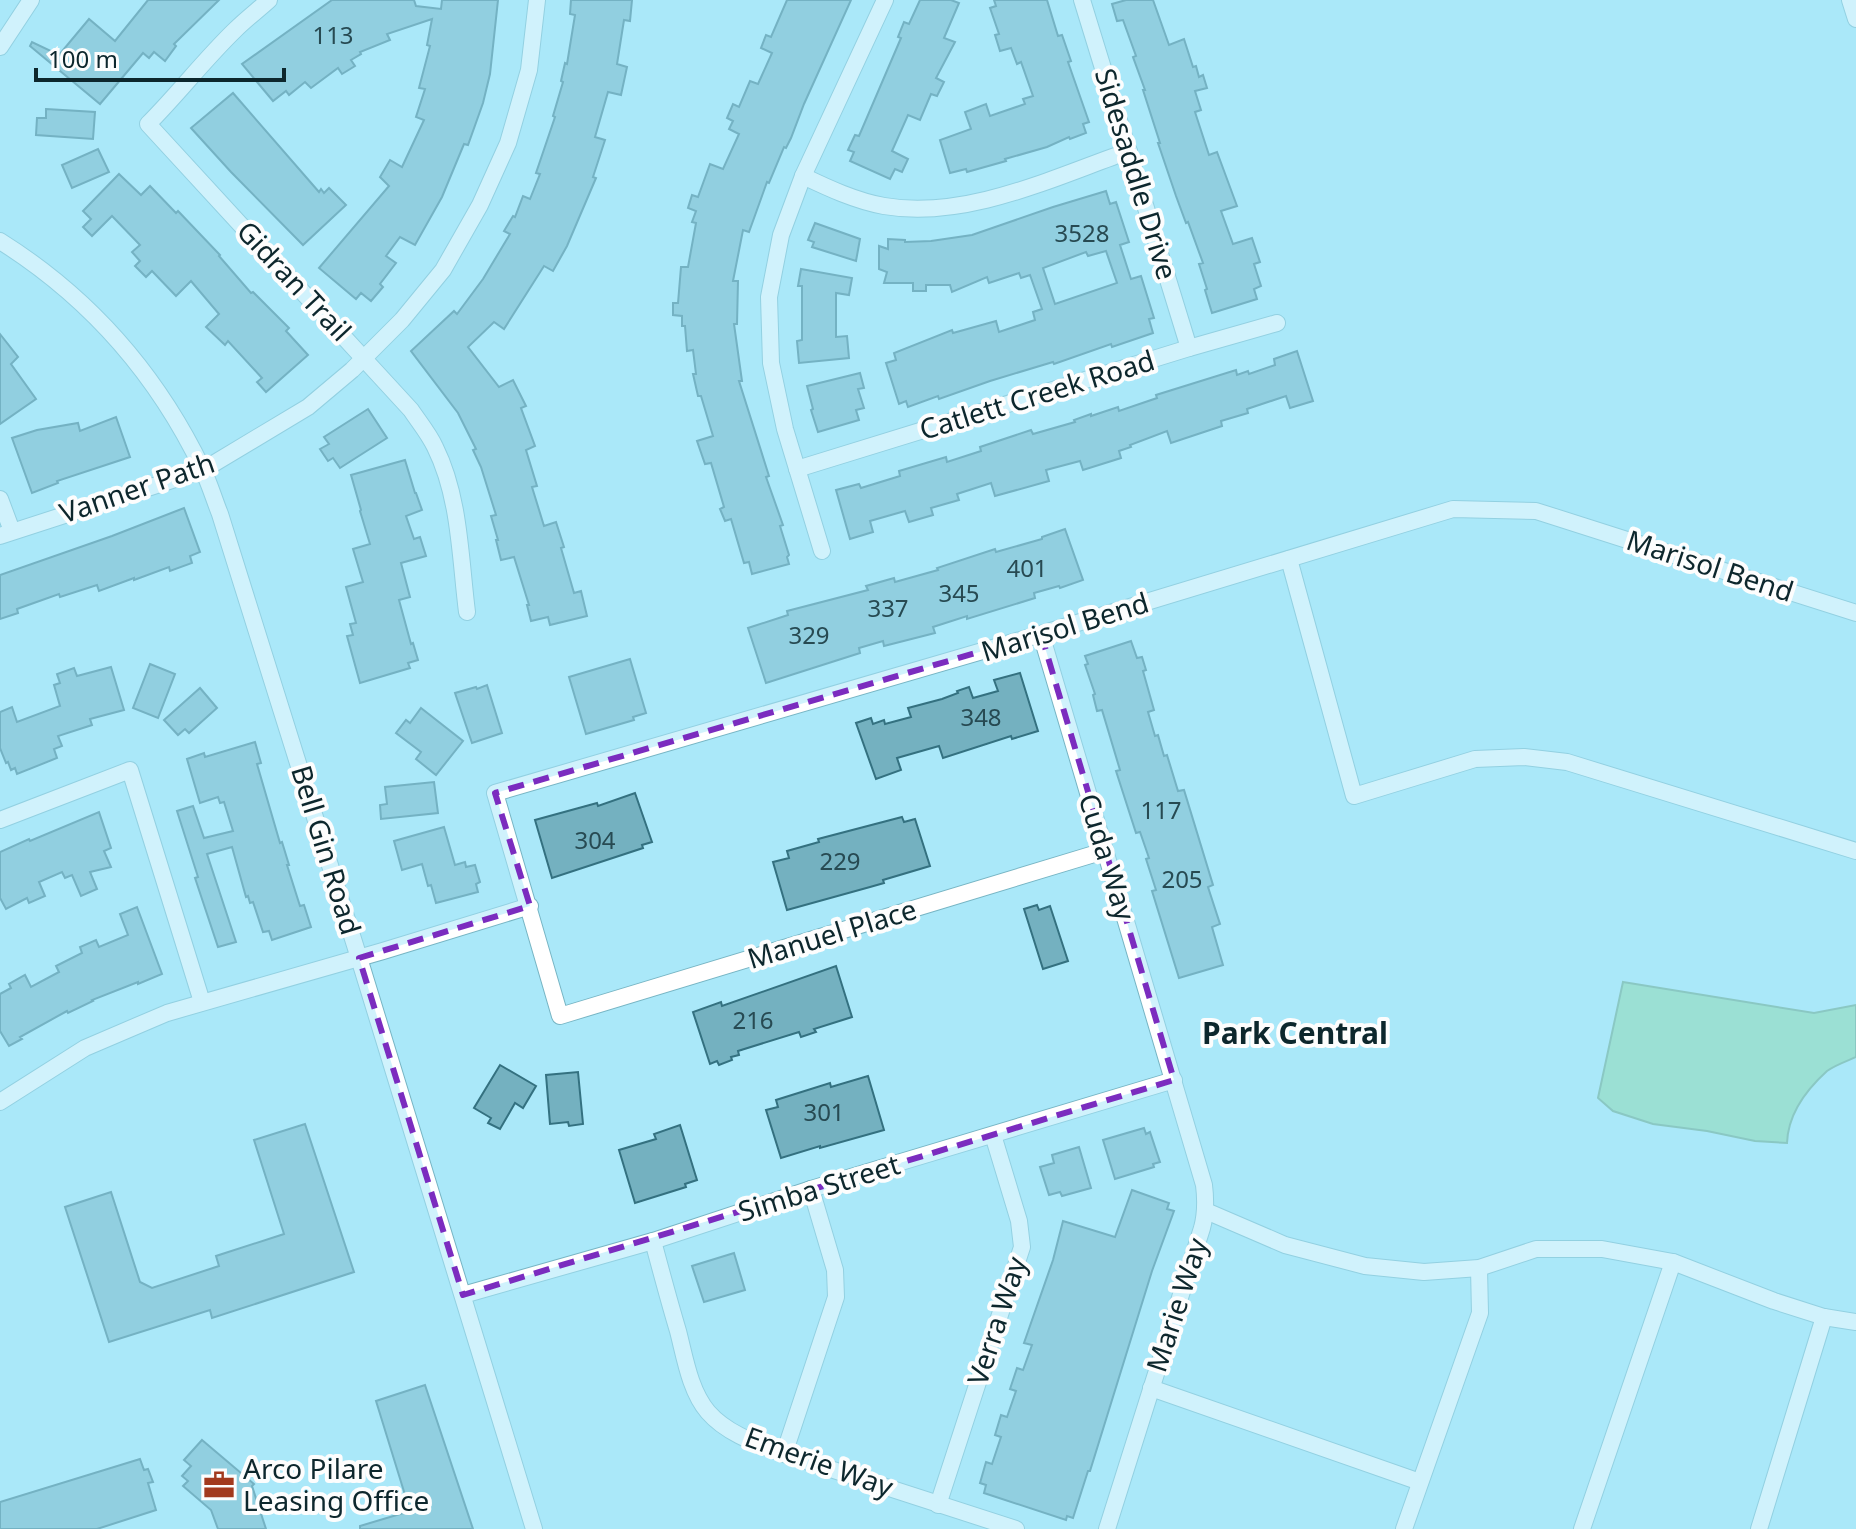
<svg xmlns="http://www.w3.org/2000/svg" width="1856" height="1529" viewBox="0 0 1856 1529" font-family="'Noto Sans',sans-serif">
	<rect width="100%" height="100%" fill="#aae8f9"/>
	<path fill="#8ad7a7" stroke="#64a282" stroke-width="2" d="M1623,982L1814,1013L1856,1005V1057C1847,1061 1835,1065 1827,1071C1806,1090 1788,1114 1787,1143L1755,1141L1707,1131L1653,1124L1613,1111L1598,1098Z"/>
	<g fill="#74b1c0" stroke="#347180" stroke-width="2" fill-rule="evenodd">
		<path d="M148,0H219L174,44L176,46L165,61L154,52L149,58L143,53L100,104L30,46L32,42L59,55L89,19L115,41Z"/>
		<path d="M332,0H414L416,6L441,9L442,0H498L490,74L483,103L468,145L464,144L442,197L415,245L400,237L386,256L396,263L380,284L383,287L371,301L361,293L356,299L319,268L389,186L380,177L390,160L402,167L424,120L416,117L425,89L419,88L430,46L427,45L432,19L387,34L390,40L360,52L361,54L351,60L355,66L342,74L338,68L311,88L305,82L289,95L286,91L273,101L242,64Z"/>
		<path d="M571,0H632L630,21L624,20L617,64L627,67L621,95L608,92L595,137L605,140L593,177L596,178L567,246L553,271L544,266L504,329L494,322L468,347L499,387L513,380L526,406L521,408L535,446L526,450L537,486L532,487L544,526L556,522L564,547L561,548L574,593L581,591L587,616L550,625L548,617L531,621L527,605H529L514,557L501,560L496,540H498L491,516L496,515L481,467L473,450L476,449L458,413L411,351L454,311L457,314L483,279L510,234L504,231L513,216L515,217L523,196L530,199L540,174L536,173L555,117L553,116L563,82L561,81L565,63L567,64L575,15L570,14Z"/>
		<path d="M787,0H851L804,104L791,138L786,148L784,147L769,183L767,182L749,232L743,230L733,281H738L737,324H734L742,381H739L769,476L766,477L783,525L780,526L789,555L787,557L789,564L752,574L749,562L744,563L731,519L725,521L720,509L724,507L711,463L705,464L697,441L713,436L701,396H698L693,374H696L693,350L687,351L685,326H682V316L673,315V303H678L681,267H688L696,223L692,222L696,211L688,208L692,195L698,197L710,164L723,169L739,134L729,129L733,121L727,118L733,104L739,107L750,81L758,84L772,53L761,48L766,35L771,37Z"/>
		<path d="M920,0H951L959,3L944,38L955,42L936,78L944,82L937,96L931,94L920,120L908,115L892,151L908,159L902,172L895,169L890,179L850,161L854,152L848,150L855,135L859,136L901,38L898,37L904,22L909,24Z"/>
		<path d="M994,0H1047L1058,36L1062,35L1071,61L1068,62L1089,122L1083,124L1086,133L1070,139L1069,137L1047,147L1005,159L1006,161L967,172L966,169L950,173L940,140L971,129L965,112L986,104L990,116L1025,104L1023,99L1033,96L1021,62L1017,64L1011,48L1000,51L995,35L999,34L990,8L996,6Z"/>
		<path d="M1126,0H1153L1169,45L1184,39L1193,67L1196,66L1199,77L1203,75L1207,88L1195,91L1201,110L1195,112L1209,155L1217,152L1237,206L1221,211L1233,244L1252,238L1260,262L1254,264L1261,286L1254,289L1257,299L1212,313L1205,290L1207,289L1199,264L1203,263L1188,222L1186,223L1176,196L1158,143H1160L1143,90H1145L1133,57L1136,56L1123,20L1117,21L1112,4Z"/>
		<path d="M233,93L319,192L321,189L324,193L329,188L346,205L303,245L231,172L191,128Z"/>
		<path d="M46,109L95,112L93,139L36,135L37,118H46Z"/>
		<path d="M98,149L109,172L72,188L62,165Z"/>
		<path d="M119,174L141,195L150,186L176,213L178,211L220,255L219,256L251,293L253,292L289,328L286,331L308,355L266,392L257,382L262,378L228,341L225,345L206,327L219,314L191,281L176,296L152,271L146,277L135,266L140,261L132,252L140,245L112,216L92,236L83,227L91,219L83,211Z"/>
		<path d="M1106,191L1110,204L1116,202L1129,242L1120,245L1131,279L1141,276L1154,318L1149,319L1153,333L1112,347L1111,344L1054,364L1053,362L990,381L939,399L938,396L908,407L906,401L899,404L886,363L896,360L894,353L952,330L953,333L996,321L999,332L1035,320L1033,312L1042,309L1030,275L1021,278L1019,273L989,283L987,277L952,292L950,285H926V291H913V283H884L887,272L879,269V246L888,249V239L905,240V242L931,241L972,235L1053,207ZM1106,251L1117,283L1055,304L1043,268L1086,252L1088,256Z"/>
		<path d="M815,223L860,239L856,261L812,247L814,242L808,240Z"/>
		<path d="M801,269L852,278L849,295L836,293V337L847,336L849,358L799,363L797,341L802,340V286H798Z"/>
		<path d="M0,334L18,357L11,364L36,399L0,424Z"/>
		<path d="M1297,351L1313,401L1290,408L1286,396L1247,409L1248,413L1221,421L1222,426L1171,443L1167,431L1130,445L1131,447L1119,451L1121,458L1083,470L1080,461L1046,470L1049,481L995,496L991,483L957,494L959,500L931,508L933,515L909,522L905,511L870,521L873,532L850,539L836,490L859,484L861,488L900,476L899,471L946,457L947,462L981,451L980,447L1031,430L1033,434L1075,422L1074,420L1091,414V416L1118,407L1119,411L1157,398L1156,395L1236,370L1237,375L1248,371L1249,374L1275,365L1274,359Z"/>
		<path d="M860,373L864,388L858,389L864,408L856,410L859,420L818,432L811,410L813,409L807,386Z"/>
		<path d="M368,409L387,438L340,468L333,458L328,461L320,449L329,444L324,437Z"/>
		<path d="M116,417L130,457L57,481L58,483L32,493L12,438L37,430L78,423L80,431Z"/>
		<path d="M405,460L415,493H416L422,510L406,516L414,539L420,537L426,556L401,563L410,597L399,600L411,644L413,643L418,660L408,663L410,668L360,683L347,636L353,635L350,624L356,623L346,587L363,582L353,549L370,544L360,511L361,510L351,475Z"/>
		<path d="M184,508L200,552L190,556L192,563L170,571L169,567L134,580V578L99,591L97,585L60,597L59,594L17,609L18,613L0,619V575L112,536Z"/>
		<path d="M1065,529L1083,580L1060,588L1059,586L1034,593L1035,598L967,619V616L933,627L935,633L884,646L883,641L859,648L860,653L766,683L748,628L788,615L787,611L868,590L866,586L894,578L895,582L938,570L937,568L995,549L996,552L1042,539V537Z"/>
		<path d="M1131,641L1137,658L1142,657L1146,670L1143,671L1154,710L1148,712L1155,736L1158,735L1164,756L1167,755L1178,791L1184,790L1213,885L1208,887L1220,924L1212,927L1223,965L1179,978L1152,891L1156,890L1146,859L1149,858L1140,832L1136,833L1116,771L1120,770L1102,710L1097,711L1093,695L1095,694L1085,665L1088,664L1085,656Z"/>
		<path d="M630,659L646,713L633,717L634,720L586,734L569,677Z"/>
		<path d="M150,664L175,674L158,718L133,708Z"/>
		<path d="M111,667L124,710L90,719L92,725L58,736L62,746L54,749L57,758L17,774L15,768L11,770L8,762L6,763L0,748V712L12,707L17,722L60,706L54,685L60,683L57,674L74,668L77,676Z"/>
		<path d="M1020,673L1038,731L1012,739L1011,736L943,758L939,746L897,758L901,770L876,779L856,723L871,718L873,724L884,720L885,724L911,717L908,708L942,699L958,693L957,691L969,687L973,698L998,691L994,680Z"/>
		<path d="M487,685L502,733L472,743L455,693L476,687L477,689Z"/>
		<path d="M200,688L217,708L189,733L185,729L178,735L164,720Z"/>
		<path d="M421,708L463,741L436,775L416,759L421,752L396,733L406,720L410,723Z"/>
		<path d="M255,742L261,763L257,764L280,843L282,842L289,865H287L300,906L304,905L311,927L272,940L269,931L263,932L253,902L250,903L248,896L246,897L232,847L207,854L236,942L218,947L195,878L198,877L177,811L193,806L204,838L233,831L224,802L220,803L218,797L200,803L187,759L204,753L205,757Z"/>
		<path d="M434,782L438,813L381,819L380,805L387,804L385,787Z"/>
		<path d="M635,793L652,842L642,845L643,848L552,878L535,820L597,803L598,806Z"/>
		<path d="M99,812L111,848L104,851L111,867L90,872L97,889L81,896L72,875L65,878L62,872L39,882L45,896L29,903L27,898L6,909L0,898V852L29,839L30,841Z"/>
		<path d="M902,817L904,822L915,819L930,866L883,880L884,883L870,887L787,910L773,862L789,858L787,851L819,842L818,839Z"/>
		<path d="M444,827L455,865L465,862L466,867L475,865L480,882L476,884L478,892L436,903L431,885L428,886L422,864L402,870L394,841Z"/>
		<path d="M1037,905L1039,910L1050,906L1068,961L1043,969L1024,909Z"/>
		<path d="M137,907L162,974L138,984V982L92,1000L93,1001L68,1013L67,1011L20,1037L22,1039L9,1046L0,1031V994L11,988L9,984L25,975L31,987L59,972L56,966L82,953L80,947L96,940L99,947L128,935L120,914Z"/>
		<path d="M836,966L852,1017L814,1029L816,1032L801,1037L799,1032L738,1051L739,1055L731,1057L732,1060L719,1065L717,1061L710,1064L693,1012L721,1002L722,1006Z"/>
		<path d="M500,1065L536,1086L523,1108L515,1103L500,1129L488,1123L491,1118L474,1108Z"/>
		<path d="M578,1072L583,1124L569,1126L568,1122L550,1124L546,1075Z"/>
		<path d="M868,1076L884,1130L820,1148V1146L781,1158L766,1110L778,1107L776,1100L830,1083L831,1087Z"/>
		<path d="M305,1124L354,1272L212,1318L210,1310L109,1342L65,1207L111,1192L140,1282L152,1288L219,1266L216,1256L284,1234L254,1140Z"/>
		<path d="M680,1125L697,1180L685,1184L686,1187L635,1203L619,1150L656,1139L654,1134Z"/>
		<path d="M1144,1128L1146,1134L1150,1132L1160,1162L1153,1164L1154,1167L1115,1179L1103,1140Z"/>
		<path d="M1079,1147L1091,1188L1062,1196L1060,1192L1049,1195L1040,1167L1054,1163L1052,1155Z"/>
		<path d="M1132,1190L1169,1203L1167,1209L1174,1211L1152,1271L1090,1471H1088L1073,1518L1067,1516L1066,1520L984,1493L986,1485L980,1483L986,1462L992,1464L1001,1437L995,1435L1001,1415L1007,1417L1016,1391L1010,1389L1017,1368L1023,1370L1032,1345L1024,1343L1053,1260L1063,1221L1115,1237Z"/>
		<path d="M734,1253L745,1290L704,1302L692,1266Z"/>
		<path d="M425,1385L473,1529H360V1526L410,1511L376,1401Z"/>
		<path d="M202,1440L254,1484L252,1486L266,1529H218L211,1510L183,1486L188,1481L182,1476L191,1466L184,1460Z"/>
		<path d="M140,1459L144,1470L148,1469L153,1482L148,1483L156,1510L97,1529H0V1502Z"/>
	</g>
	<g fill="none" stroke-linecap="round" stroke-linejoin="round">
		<defs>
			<g id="street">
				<path d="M269,0C258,10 246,19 235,30C204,60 178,94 148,124L411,410C419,422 429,434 435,447C460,497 460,557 467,612"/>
				<path d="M1082,0L1189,348"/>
				<path d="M1850,0L1856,19"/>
				<path d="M0,47L31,0"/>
				<path d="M803,176C828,188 856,201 884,206C966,220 1052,178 1129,151"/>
				<path d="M0,241C89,297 156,373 202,468C209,482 214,499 220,514L359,958L534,1529"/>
				<path d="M797,469L1189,348L1277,323"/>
				<path d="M0,499L12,531"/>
				<path d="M0,536L203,470L308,407L352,370L402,320L443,270L480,205L508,143L529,70L537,0"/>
				<path d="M822,551L785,429L771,363L769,297L781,235L803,176L885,0"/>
				<path d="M1289,559L1354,796L1475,759L1524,757L1567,762L1856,851"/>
				<path d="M1041,634L1204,1185C1206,1201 1206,1213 1202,1228L1107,1529"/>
				<path d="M0,820L130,770L202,1002"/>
				<path d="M1104,851L560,1016L495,793L1041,634L1453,509L1536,511L1856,613"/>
				<path d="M0,1102L85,1048L167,1013L383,951L530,906"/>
				<path d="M1206,1211L1285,1245L1365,1266L1424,1272L1479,1268L1536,1249H1602L1673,1262L1774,1301L1824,1317L1856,1322"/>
				<path d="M653,1241C661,1271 669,1301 678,1331C685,1358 690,1391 708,1412C727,1434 758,1444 784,1454L1016,1529"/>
				<path d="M463,1295L653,1241L811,1189L1174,1080"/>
				<path d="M1151,1388L1420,1482"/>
				<path d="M784,1454L836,1297L835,1270L811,1189"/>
				<path d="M938,1505L1022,1247L1019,1221L993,1135"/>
				<path d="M1404,1529L1480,1313L1479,1268"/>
				<path d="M1582,1529L1673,1262"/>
				<path d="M1759,1529L1824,1317"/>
			</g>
		</defs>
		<use href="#street" stroke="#77b5c4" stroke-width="18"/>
		<use href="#street" stroke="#fff" stroke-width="16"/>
	</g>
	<path d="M0 0H1856V1529H0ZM1041,634L1174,1080L463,1295L359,958L530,906L495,793Z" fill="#aae8f9" fill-opacity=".55" fill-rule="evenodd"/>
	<path fill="none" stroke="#7b2cbf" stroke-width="6" stroke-dasharray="16 10" stroke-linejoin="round" d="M1041,634L1174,1080L463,1295L359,958L530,906L495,793Z"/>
	<defs>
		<symbol id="office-bare" viewBox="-9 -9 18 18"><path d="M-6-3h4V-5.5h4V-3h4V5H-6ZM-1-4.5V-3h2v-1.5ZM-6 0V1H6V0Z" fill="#a23a1e" stroke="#fdfdfd" stroke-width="2.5" paint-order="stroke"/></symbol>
	</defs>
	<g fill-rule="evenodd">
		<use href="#office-bare" x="197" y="1463" width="44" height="44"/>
	</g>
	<g text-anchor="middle" stroke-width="8" stroke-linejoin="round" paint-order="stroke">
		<g font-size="24" fill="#274a52">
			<text x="333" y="44">113</text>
			<text x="1082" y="242">3528</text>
			<text x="1027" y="577">401</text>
			<text x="959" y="602">345</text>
			<text x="888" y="617">337</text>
			<text x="809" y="644">329</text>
			<text x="981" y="726">348</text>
			<text x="1161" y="819">117</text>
			<text x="595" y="849">304</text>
			<text x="840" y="870">229</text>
			<text x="1182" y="888">205</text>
			<text x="753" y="1029">216</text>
			<text x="824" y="1121">301</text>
		</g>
		<g font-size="28" fill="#0d272d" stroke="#fdfdfd">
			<text transform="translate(1136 174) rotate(73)" y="10">Sidesaddle Drive</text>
			<text transform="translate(294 281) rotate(47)" y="10">Gidran Trail</text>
			<text transform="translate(1037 395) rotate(-17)" y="10">Catlett Creek Road</text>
			<text transform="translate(137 488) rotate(-19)" y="10">Vanner Path</text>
			<text transform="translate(1710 566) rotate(18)" y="10">Marisol Bend</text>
			<text transform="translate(1065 627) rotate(-17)" y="10">Marisol Bend</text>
			<text transform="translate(326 850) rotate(73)" y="10">Bell Gin Road</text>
			<text transform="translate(1107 857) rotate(73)" y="10">Cuda Way</text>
			<text transform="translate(832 934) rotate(-17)" y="10">Manuel Place</text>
			<text transform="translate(819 1188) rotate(-17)" y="10">Simba Street</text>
			<text transform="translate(1177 1305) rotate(-72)" y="10">Marie Way</text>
			<text transform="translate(997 1321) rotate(-72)" y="10">Verra Way</text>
			<text transform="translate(819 1462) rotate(20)" y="10">Emerie Way</text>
		</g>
		<g font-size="28" fill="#0d272d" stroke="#fdfdfd" text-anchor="start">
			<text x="243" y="1479">Arco Pilare<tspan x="243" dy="32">Leasing Office</tspan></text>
		</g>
		<g font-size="30" font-weight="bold" fill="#0d272d" stroke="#fdfdfd">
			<text x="1295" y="1044">Park Central</text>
		</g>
	</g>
	<path d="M36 68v12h248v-12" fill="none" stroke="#0d272d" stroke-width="4"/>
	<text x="48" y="68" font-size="24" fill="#0d272d" stroke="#fdfdfd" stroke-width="6" paint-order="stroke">100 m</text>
</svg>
